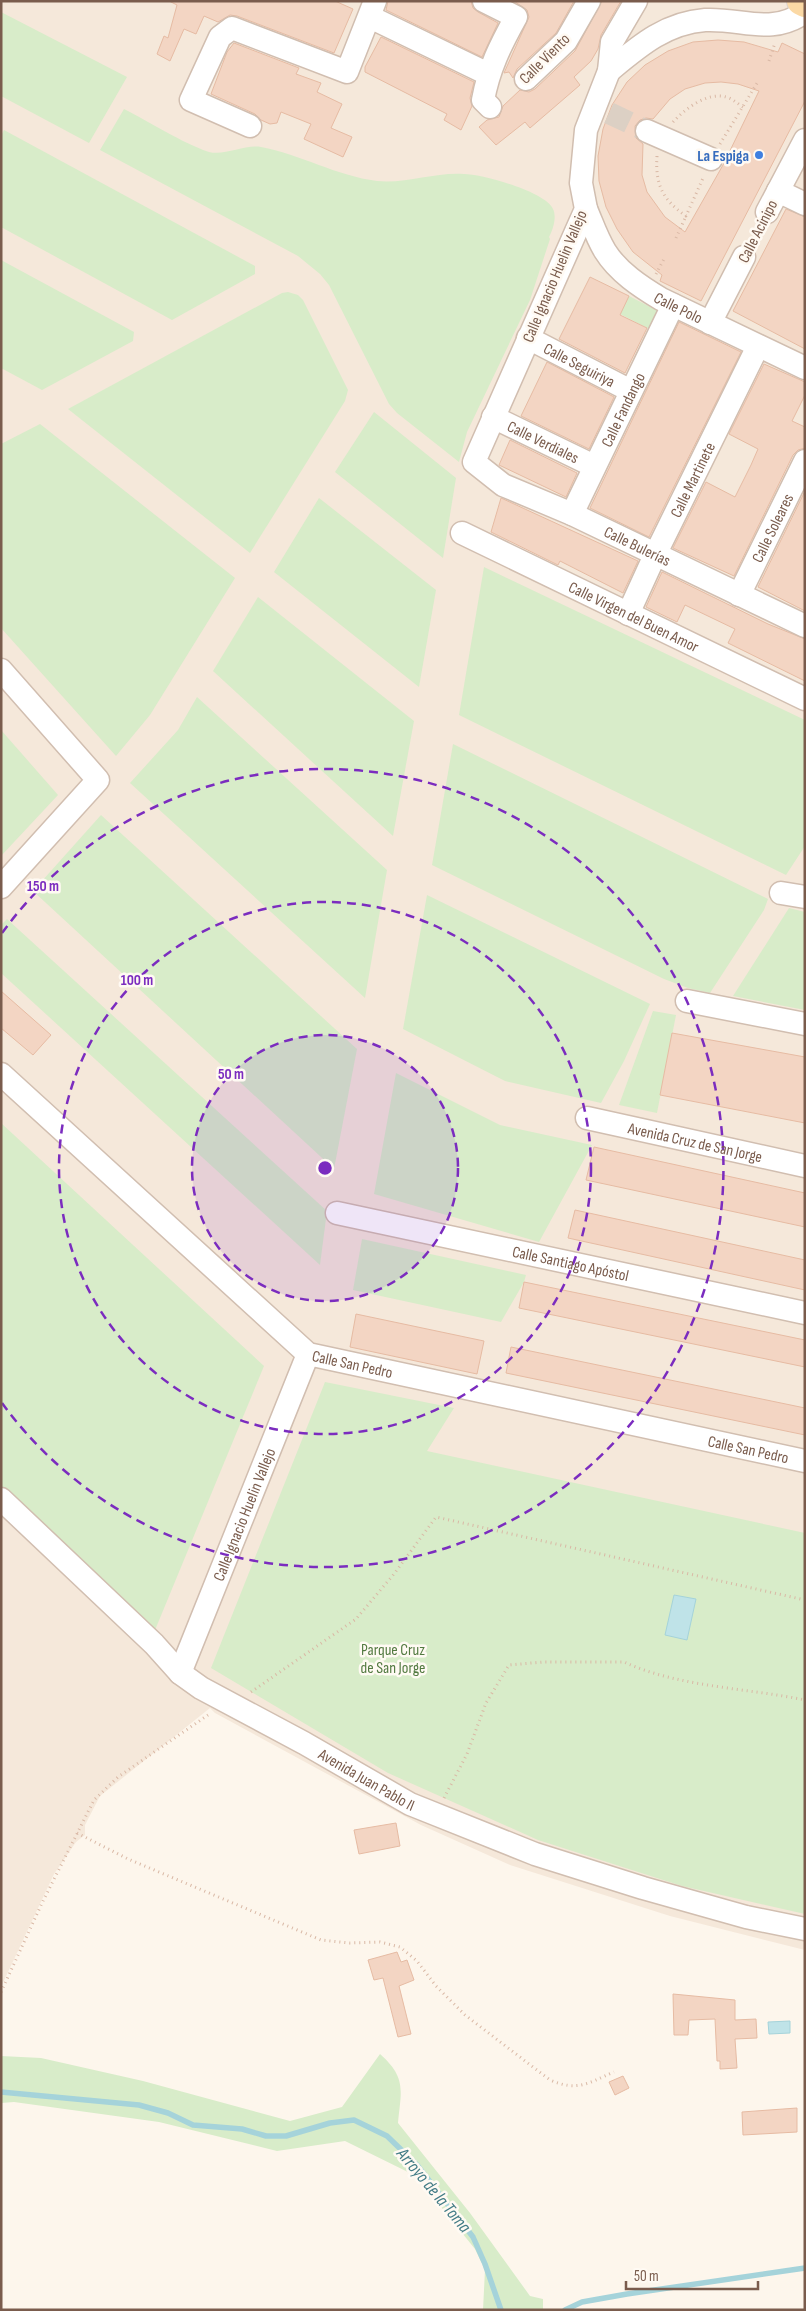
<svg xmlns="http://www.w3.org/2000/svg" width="806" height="2311" viewBox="0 0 806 2311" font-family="'Sofia Sans Condensed',sans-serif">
	<rect width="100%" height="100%" fill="#fdf6ec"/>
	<path fill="#f5e8da" d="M1,1H805V1950L670,1916L510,1865L421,1825L215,1713L210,1708L100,1796L85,1825V1835L76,1842L54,1874L1,1987Z"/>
	<g fill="#d8ecc9">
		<path d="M1,12L127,77L89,143L1,96Z"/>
		<path d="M124,109C150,122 182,143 209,152C225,156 245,144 261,147C299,154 337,176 377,181C406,184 435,172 464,174C482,174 546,192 553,209C557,217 553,230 549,237L550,239L530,300L467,432L459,462L397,413L389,404L329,285L320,274L298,256L100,150Z"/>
		<path d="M4,130L255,266V274L172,320L1,227V136Z"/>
		<path d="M1,260L134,332L133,341L42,390L1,368Z"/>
		<path d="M288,292L298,295L303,300L348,390L345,401L250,553L68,409L282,293Z"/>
		<path d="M629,296L658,311L649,329L620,314Z"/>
		<path d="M374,412L456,478L443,558L335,472Z"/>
		<path d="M40,424L235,578L150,715L116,756L1,628V444Z"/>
		<path d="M319,498L436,590L419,687L274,572Z"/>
		<path d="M484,567L805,720V846L786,875L459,715Z"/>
		<path d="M258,597L414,721L393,836L213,671Z"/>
		<path d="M197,697L387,870L365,998L130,783L178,730Z"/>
		<path d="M1,730L58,795L1,856Z"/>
		<path d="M453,744L768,899L764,910L710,993L688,988L664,979L432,865Z"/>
		<path d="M101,815L357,1049L334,1169L33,891Z"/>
		<path d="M427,895L650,1004L624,1061L601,1103L505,1081L403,1029Z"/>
		<path d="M789,908L805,912V1010L733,996Z"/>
		<path d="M7,919L327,1211L320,1265L1,973V925Z"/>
		<path d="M653,1011L676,1015L657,1113L619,1105Z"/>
		<path d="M396,1073L500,1125L592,1145L539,1242L374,1194Z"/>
		<path d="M1,1123L264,1366L153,1635L1,1496Z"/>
		<path d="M362,1239L526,1275L524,1282L501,1322L353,1290Z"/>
		<path d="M325,1382L454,1408L427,1451L805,1533V1914L682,1886L538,1840L388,1773L211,1668Z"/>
		<path d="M380,2054C407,2078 401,2091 398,2123L470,2213L530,2296L543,2299V2310H483L485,2270L475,2249L416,2176L345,2141L277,2151L159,2122L14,2102L1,2103V2056L41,2058L143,2081L290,2121L342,2107Z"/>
	</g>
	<g fill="#bfe3e8" stroke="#a5d3da">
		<path d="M674,1595L696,1599L687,1640L665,1635Z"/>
		<path d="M790,2021V2033L769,2034L768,2022Z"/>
	</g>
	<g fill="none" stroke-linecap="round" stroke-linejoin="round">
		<g stroke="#a5d3da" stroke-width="5.5">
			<path d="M1,2092L139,2105L168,2113L193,2125L242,2129L266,2136H286L330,2123L354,2120L387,2136L417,2165L473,2237L485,2264L501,2310"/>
			<path d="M565,2310L582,2302L627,2294L805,2268"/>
		</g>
	</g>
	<g fill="#f3d5c3" stroke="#e6bba3" fill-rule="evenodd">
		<path d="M169,1H335L353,9L334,53L237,16L230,15L218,22L204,16L196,34L184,29L170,61L157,54L164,36L168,38L177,5Z"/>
		<path d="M388,1H471L473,8L478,12L498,23L482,57L386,10Z"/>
		<path d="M514,1H574L556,33L517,69L513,78L509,72L504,73L529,17L527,10Z"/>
		<path d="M602,1H621L601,35L598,49L591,61L574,77L580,85L530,128L525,122L496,145L479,127L487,120L499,117L503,106L520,90L529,92L535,89L575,51Z"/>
		<path d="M381,37L474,82L470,98L472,106L461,130L444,120L447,114L365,72V67Z"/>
		<path d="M718,40L744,42L778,52L782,43L805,54V101L701,301L660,281L662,275L633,252L617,229L606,207L599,181L598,156L603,129L612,105L627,82L645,65L668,51L693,42ZM721,82L738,84L759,91L723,165L685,232L665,217L647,192L642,175L643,144L636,138L635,126L640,120L646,118L653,119L670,99L685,89L705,83Z"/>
		<path d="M234,43L299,68L296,74L321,83L317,92L342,104L331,128L352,137L343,157L304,139L311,124L281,112L277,123L270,124L261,120L255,114L211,94L227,52Z"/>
		<path d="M786,209L805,217V349L733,311Z"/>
		<path d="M590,277L629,296L620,315L647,328L625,373L559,339Z"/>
		<path d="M679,322L741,352L649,537L590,508Z"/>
		<path d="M547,362L614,397L589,449L521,416Z"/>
		<path d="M764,364L805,382V395L792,421L805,427V448L798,450L793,455L734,576L673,548L706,482L735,497L751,465L758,449L729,434Z"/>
		<path d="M510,440L577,473L566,497L499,465Z"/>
		<path d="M805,491V611L758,587Z"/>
		<path d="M501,498L638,561L623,593L560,561L558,565L491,532Z"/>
		<path d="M662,572L768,624L805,639V681L728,643L735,629L685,605L677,622L646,607Z"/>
		<path d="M1,991L51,1035L33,1055L1,1028Z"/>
		<path d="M672,1033L805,1057V1123L660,1095Z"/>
		<path d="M594,1147L805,1193V1227L586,1180Z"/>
		<path d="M575,1210L805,1260V1290L568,1238Z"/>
		<path d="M524,1282L805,1340V1367L519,1308Z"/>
		<path d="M356,1314L484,1341L477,1374L350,1347Z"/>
		<path d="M511,1347L805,1408V1435L506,1373Z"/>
		<path d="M396,1823L400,1846L359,1854L354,1830Z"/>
		<path d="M397,1952L401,1962L407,1960L414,1980L399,1986L411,2034L398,2037L383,1978L374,1980L368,1960Z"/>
		<path d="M673,1994L735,2000V2020L756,2019L757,2038L735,2039L737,2068L720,2069V2061H717L715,2019L689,2020L688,2035H674Z"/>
		<path d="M623,2076L629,2088L615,2095L609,2082Z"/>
		<path d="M797,2108V2132L743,2135L742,2112Z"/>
	</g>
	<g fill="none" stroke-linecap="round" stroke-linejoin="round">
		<path stroke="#dcd0c4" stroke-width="22" stroke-dasharray="22 11" stroke-linecap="butt" d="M609,113L647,131"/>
		<defs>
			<g id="minor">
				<path d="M484,1L516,17C500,46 489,68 483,100L490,107"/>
				<path id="s1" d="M636,1L612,42L609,71L586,130L581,183L586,209L474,462L503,485L572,514L805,626"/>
				<path d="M370,17L488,74"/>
				<path d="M609,71C638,47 665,23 705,20C743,18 770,36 805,12"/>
				<path d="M526,79L566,41L589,1"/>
				<path d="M250,126L191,100L220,37L232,28L347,72L375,1"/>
				<path d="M647,131L711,159"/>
				<path d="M778,191L805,204"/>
				<path id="s2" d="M586,209C592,223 597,238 605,251C618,272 641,287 661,299L805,368"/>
				<path d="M767,212L805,140"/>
				<path d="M710,323L744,257"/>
				<path id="s3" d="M528,338L631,391"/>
				<path id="s4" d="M493,417L594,466"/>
				<path id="s5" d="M572,514L673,305"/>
				<path id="s6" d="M462,533L805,699"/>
				<path id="s7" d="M739,595L805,461"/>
				<path id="s8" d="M628,614L655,555L758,346"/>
				<path d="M1,670L98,780L1,887"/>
				<path d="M781,893L805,897"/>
				<path d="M687,1001L805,1024"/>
				<path id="s9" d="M1,1074L308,1354L805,1461"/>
				<path id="s10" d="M587,1118L805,1166"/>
				<path id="s11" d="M337,1213L805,1313"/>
				<path id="s12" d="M1,1499L154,1644L180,1673L201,1688L304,1743L410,1804L535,1854L643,1888L746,1917L805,1929"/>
				<path id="s13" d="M180,1673L308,1354"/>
			</g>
			<path id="major" d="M801,1L805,3"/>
		</defs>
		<use href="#minor" stroke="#d1beb0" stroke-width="25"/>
		<use href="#major" stroke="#dad1cd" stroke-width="30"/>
		<g stroke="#d9b8a5" stroke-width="3" stroke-dasharray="1 4" stroke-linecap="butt">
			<path d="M769,61L775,43"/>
			<path d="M673,122C686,108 709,90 729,98C734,100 738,104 743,107"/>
			<path d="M720,144L759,80"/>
			<path d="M657,156C655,185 663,200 686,216L704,176"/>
			<path d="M676,238L686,216"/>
			<path d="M752,240L759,228"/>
			<path d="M656,274L665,257"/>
			<path d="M251,1692L356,1619L394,1574L436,1517L805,1600"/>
			<path d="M444,1798L467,1754L486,1703L509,1665L543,1662H624C678,1687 747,1688 805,1700"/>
			<path d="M77,1833L128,1859L321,1940L350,1943L380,1942L400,1947L417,1961L436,1986L465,2015L550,2080C578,2092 588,2083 614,2072"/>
			<path d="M1,1992L43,1901L94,1800L118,1777L208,1715"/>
		</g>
		<use href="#minor" stroke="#fff" stroke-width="22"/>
		<use href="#major" stroke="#fbd9a5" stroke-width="28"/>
	</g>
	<circle cx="325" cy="1168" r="133" fill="#7b2cbf" fill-opacity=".12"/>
	<g fill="none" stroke="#7b2cbf" stroke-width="2.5" stroke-dasharray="9 6">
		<circle cx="325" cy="1168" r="133"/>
		<circle cx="325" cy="1168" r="266"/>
		<path d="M2 933A399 399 0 1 1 2 1403"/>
	</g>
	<circle fill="#3f7fe0" stroke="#fffaf3" stroke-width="2" cx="759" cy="155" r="5"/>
	<g text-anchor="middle" stroke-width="5" stroke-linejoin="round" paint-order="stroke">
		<g font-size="16" fill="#7a5c4d" stroke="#fffaf3">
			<text transform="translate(544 58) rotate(-45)" y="6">Calle Viento</text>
			<text transform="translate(757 231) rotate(-63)" y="6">Calle Acinipo</text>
			<text transform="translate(554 276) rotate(-67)" y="6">Calle Ignacio Huelin Vallejo</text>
			<text dy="6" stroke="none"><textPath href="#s2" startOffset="140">Calle Polo</textPath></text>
			<text dy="6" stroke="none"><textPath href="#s3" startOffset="58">Calle Seguiriya</textPath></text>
			<text dy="6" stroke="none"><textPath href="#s5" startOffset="116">Calle Fandango</textPath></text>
			<text dy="6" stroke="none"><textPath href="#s4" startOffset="56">Calle Verdiales</textPath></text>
			<text dy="6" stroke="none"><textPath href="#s8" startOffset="149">Calle Martinete</textPath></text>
			<text dy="6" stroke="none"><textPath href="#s7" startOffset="75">Calle Soleares</textPath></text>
			<text dy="6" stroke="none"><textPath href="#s1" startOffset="681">Calle Bulerías</textPath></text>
			<text dy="6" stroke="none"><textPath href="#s6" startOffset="191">Calle Virgen del Buen Amor</textPath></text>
			<text dy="6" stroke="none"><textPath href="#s10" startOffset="111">Avenida Cruz de San Jorge</textPath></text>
			<text dy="6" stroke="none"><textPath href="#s11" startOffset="239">Calle Santiago Apóstol</textPath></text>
			<text dy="6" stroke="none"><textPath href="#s9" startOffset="461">Calle San Pedro</textPath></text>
			<text dy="6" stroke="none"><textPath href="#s9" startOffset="866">Calle San Pedro</textPath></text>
			<text dy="6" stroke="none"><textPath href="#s13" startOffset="171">Calle Ignacio Huelin Vallejo</textPath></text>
			<text dy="6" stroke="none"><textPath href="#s12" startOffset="465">Avenida Juan Pablo II</textPath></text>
		</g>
		<g font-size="16" font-weight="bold" fill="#366cbe" stroke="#fffaf3" text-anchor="end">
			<text x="749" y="161">La Espiga</text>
		</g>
		<g font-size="16" fill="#537a41" stroke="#fffaf3">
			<text x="393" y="1655">Parque Cruz<tspan x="393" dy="18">de San Jorge</tspan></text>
		</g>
		<g font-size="18" font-style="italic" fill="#437c86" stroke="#fffaf3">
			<text transform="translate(434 2190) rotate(50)" y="6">Arroyo de la Toma</text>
		</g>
	</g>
	<circle cx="325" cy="1168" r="8" fill="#7b2cbf" stroke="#fffaf3" stroke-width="2.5"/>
	<g font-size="15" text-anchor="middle" font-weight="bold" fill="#7b2cbf" stroke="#fffaf3" stroke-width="5" stroke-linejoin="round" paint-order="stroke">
		<text x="43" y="891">150 m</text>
		<text x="137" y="985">100 m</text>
		<text x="231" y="1079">50 m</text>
	</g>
	<rect width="806" height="2311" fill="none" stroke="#7a5c4d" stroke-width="5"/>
	<path d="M626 2281v8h132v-8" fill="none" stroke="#7a5c4d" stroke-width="2.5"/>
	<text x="634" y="2281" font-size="15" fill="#7a5c4d" stroke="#fffaf3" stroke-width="4" paint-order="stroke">50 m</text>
</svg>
